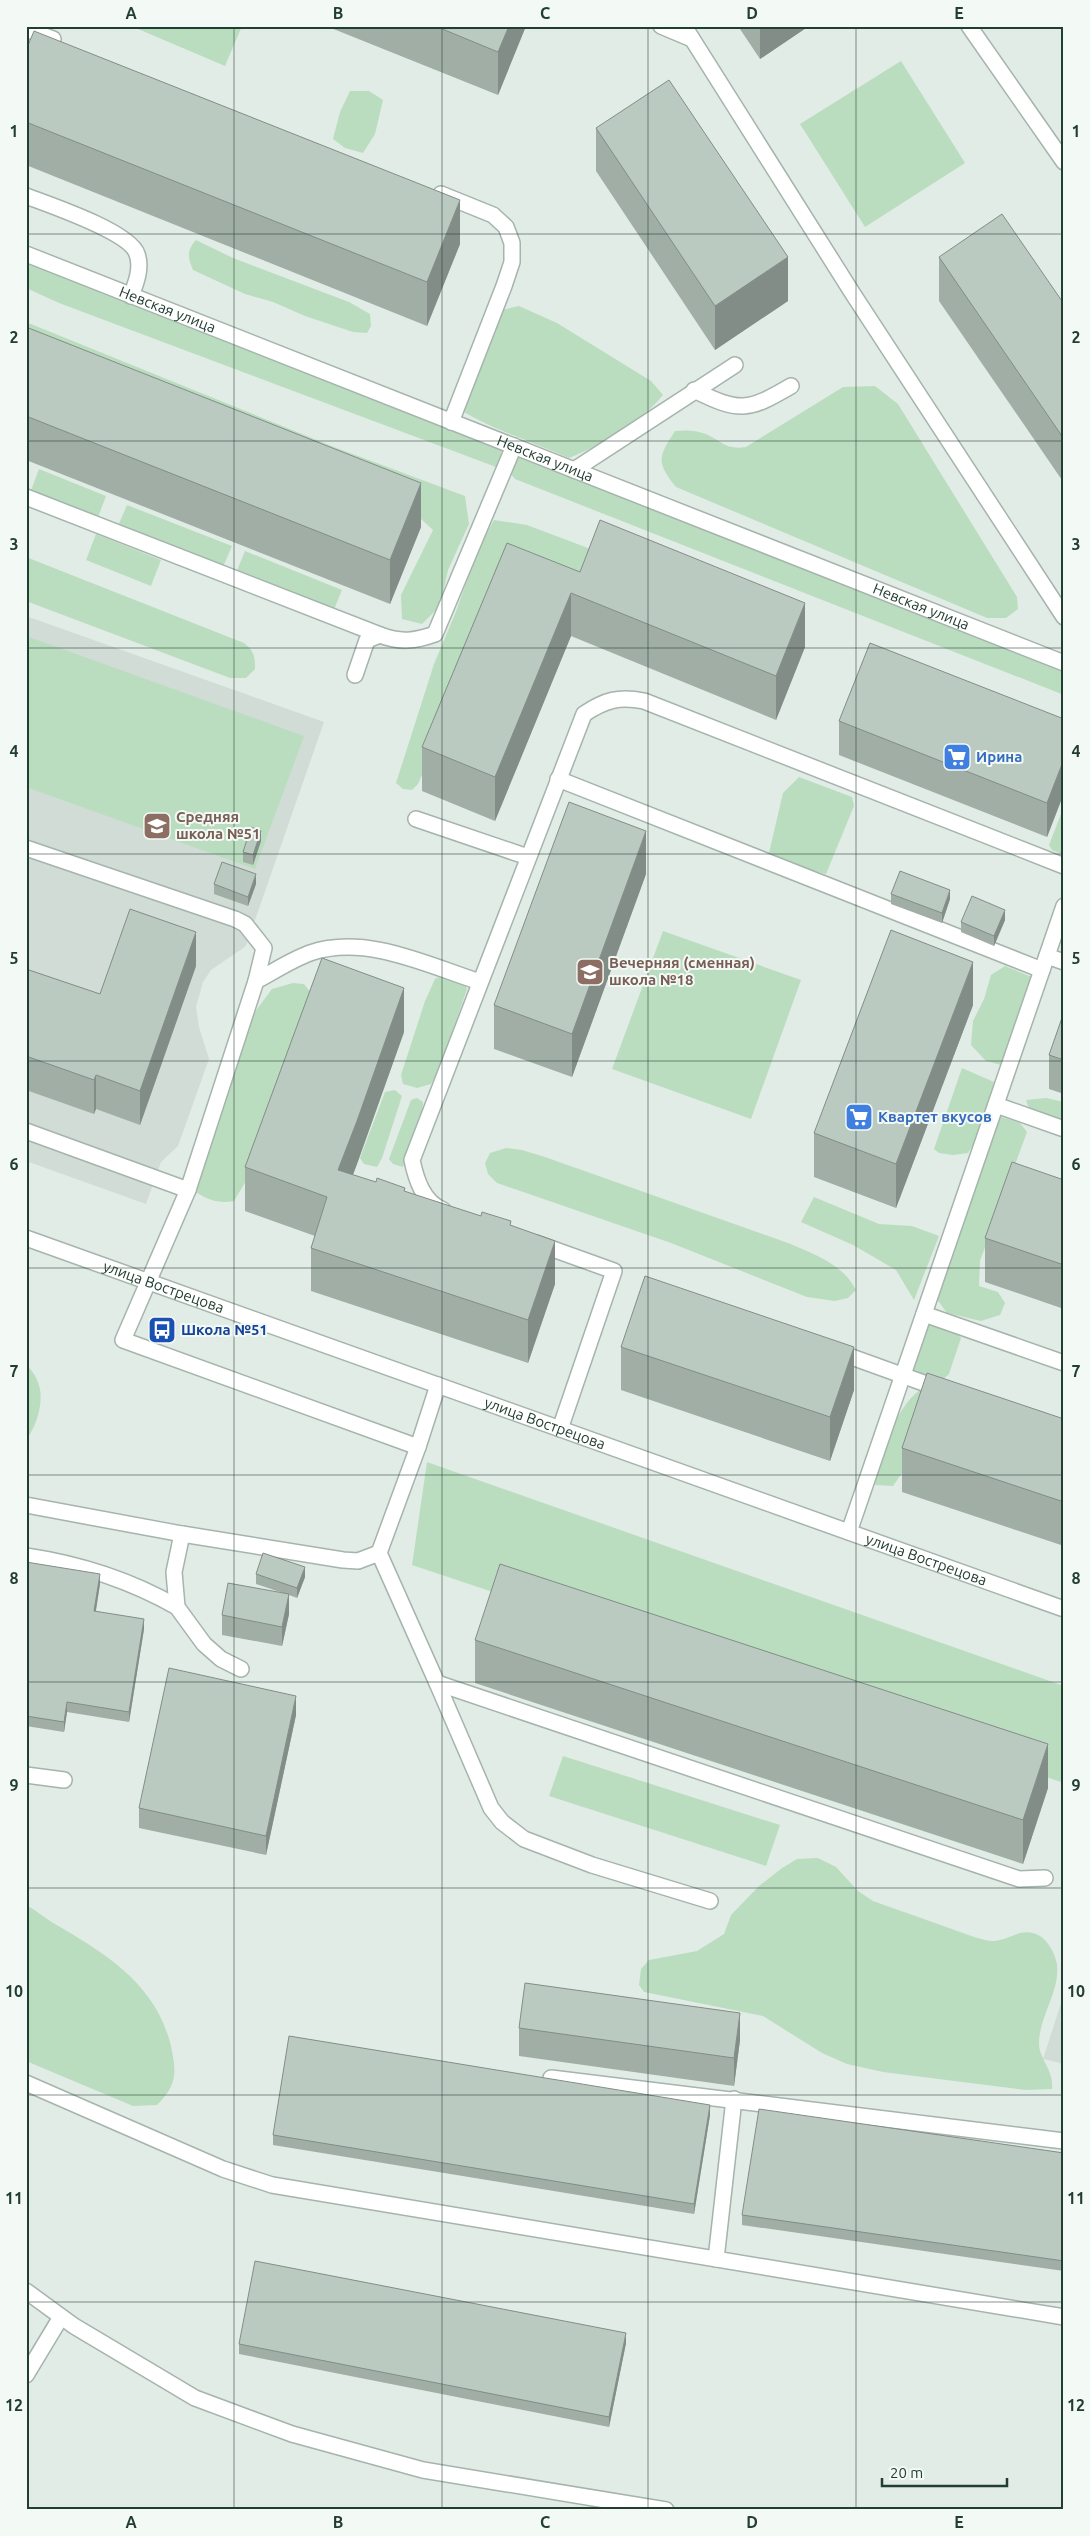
<svg xmlns="http://www.w3.org/2000/svg" width="1090" height="2536" viewBox="0 0 1090 2536" font-family="Ubuntu,sans-serif">
	<rect width="100%" height="100%" fill="#e2ece6"/>
	<g fill="#d0dcd5">
		<path d="M26,616L324,722L246,946L211,970L203,982L196,1007L199,1027L209,1059L178,1146L161,1162L146,1204L26,1161Z"/>
		<path d="M1064,1994V2064L1043,2059Z"/>
	</g>
	<g fill="#bbddbf">
		<path d="M131,26H242L225,66Z"/>
		<path d="M901,61L965,163L865,227L800,124Z"/>
		<path d="M350,91H369L383,100L375,134L363,153L345,148L333,139L340,112Z"/>
		<path d="M196,240L233,258L349,302L370,314L371,326L367,333L353,332L305,316L273,302L245,294L193,270C188,258 186,251 196,240Z"/>
		<path d="M26,260L502,446L500,465L496,467L59,303L26,288Z"/>
		<path d="M519,306L557,323L651,381L663,395C638,425 605,443 569,458C533,442 496,431 462,411L496,331L502,310Z"/>
		<path d="M26,322L334,447L465,496L469,524L448,570L440,606L422,624L402,619L401,595L433,530L420,518L26,362Z"/>
		<path d="M875,386L898,404L1017,597L1018,609L1006,618H987L676,487C656,462 658,457 675,431C686,430 696,430 706,434C723,442 726,450 746,447L843,387Z"/>
		<path d="M517,454L1064,665V695L515,479L509,472Z"/>
		<path d="M39,469L106,496L97,520L30,493Z"/>
		<path d="M127,505L232,546L223,567L118,526Z"/>
		<path d="M494,520L527,525L588,548L593,551L591,561L432,752L418,784L412,790L403,789L396,783L434,664L455,614L479,547Z"/>
		<path d="M96,534L161,560L151,586L86,560Z"/>
		<path d="M245,551L342,590L333,612L236,573Z"/>
		<path d="M26,557L244,643C254,651 255,656 255,669L246,678H230L26,601Z"/>
		<path d="M26,636L304,736L255,869L26,787Z"/>
		<path d="M799,777L852,797L854,806L826,874L811,870L769,853L783,793Z"/>
		<path d="M1064,806V855L1052,850L1049,845Z"/>
		<path d="M663,931L801,980L751,1119L612,1069Z"/>
		<path d="M1005,966L1032,977L1001,1065L986,1061L971,1045L973,1021L984,999L991,975Z"/>
		<path d="M441,976L463,980L467,989L441,1065L431,1084L417,1088L403,1084L401,1075L425,1001L435,979Z"/>
		<path d="M293,983L304,984L312,994L246,1181L234,1201C219,1204 208,1200 196,1192L200,1176L252,1016L272,989Z"/>
		<path d="M962,1068L994,1082C990,1107 982,1133 968,1153L953,1155L939,1153L934,1149Z"/>
		<path d="M395,1090L402,1096L382,1158L377,1167L364,1164L360,1158L385,1092Z"/>
		<path d="M417,1098L423,1102C423,1123 411,1148 403,1167L393,1164L389,1159L411,1100Z"/>
		<path d="M1046,1098L1064,1102V1124L1029,1109L1026,1100Z"/>
		<path d="M998,1116L1020,1123L1027,1132L980,1261L979,1286L998,1292L1005,1303L1000,1315L981,1321L947,1313L936,1298Z"/>
		<path d="M506,1148L522,1150L545,1157L788,1243C814,1254 843,1264 856,1290L848,1298L835,1301L807,1297L671,1243L497,1183L488,1174L485,1163L490,1153Z"/>
		<path d="M814,1197L879,1224L912,1226L939,1236L914,1300L896,1270L853,1245L801,1222Z"/>
		<path d="M934,1323L956,1331L961,1338L949,1374L939,1383L914,1376L910,1366L927,1324Z"/>
		<path d="M26,1364C30,1369 35,1374 37,1380C46,1398 37,1426 26,1440Z"/>
		<path d="M920,1390L939,1393L907,1466L893,1486L875,1485C878,1456 896,1407 920,1390Z"/>
		<path d="M427,1462L1064,1686V1783L412,1565Z"/>
		<path d="M563,1756L780,1825L766,1866L549,1796Z"/>
		<path d="M818,1858L836,1867L858,1891L873,1901C898,1910 924,1919 949,1928C961,1932 973,1937 985,1940C1007,1945 1016,1927 1036,1934C1047,1938 1055,1953 1057,1964C1060,1992 1040,2015 1039,2042C1038,2058 1054,2069 1052,2089L1025,2090L883,2072L847,2064L822,2053L763,2016L644,1992L639,1985L641,1969L649,1960L697,1951L724,1934L731,1915L759,1886L782,1868L797,1859Z"/>
		<path d="M26,1905C36,1910 45,1918 55,1924C108,1955 159,1986 172,2051C177,2076 175,2087 157,2105L133,2106L26,2061Z"/>
	</g>
	<g fill="none" stroke-linecap="round" stroke-linejoin="round">
		<defs>
			<g id="minor">
				<path d="M661,26L692,39"/>
				<path d="M684,26L853,294L1064,617"/>
				<path d="M969,26L1064,162"/>
				<path d="M26,29L53,39"/>
				<path d="M441,194L493,215L506,227L512,243V262L504,286L451,422"/>
				<path d="M26,196C50,205 130,232 137,254C142,268 136,283 131,296"/>
				<path id="s1" d="M26,254L1064,663"/>
				<path d="M694,390C740,413 748,411 791,386"/>
				<path d="M574,470L735,365"/>
				<path d="M26,497L380,635C401,643 415,641 435,634L514,446"/>
				<path d="M355,675L367,640L380,635"/>
				<path d="M558,779L1042,970"/>
				<path d="M416,819L528,857"/>
				<path d="M26,848L235,919L245,924L264,948L256,981L188,1190L123,1340L418,1447"/>
				<path d="M1047,956L1064,962"/>
				<path d="M256,981C273,972 291,960 310,953C366,934 427,965 480,982"/>
				<path d="M996,1105L1064,1129"/>
				<path d="M26,1131L188,1190"/>
				<path d="M443,1210C423,1202 416,1179 412,1160L584,714C605,700 619,696 644,701L1064,866"/>
				<path id="s2" d="M26,1238L1064,1609"/>
				<path d="M536,1243L614,1271L560,1429"/>
				<path d="M924,1314L1064,1363"/>
				<path d="M835,1351L943,1390"/>
				<path d="M438,1385L418,1447L379,1553L437,1683L1019,1879L1045,1878"/>
				<path d="M26,1505L182,1534L343,1560L358,1561L379,1553"/>
				<path d="M849,1532L1064,906"/>
				<path d="M182,1534L174,1572L177,1607L204,1644L221,1659L241,1669"/>
				<path d="M26,1556C80,1564 130,1580 177,1607"/>
				<path d="M437,1683L491,1808L502,1822L524,1839L592,1865L710,1901"/>
				<path d="M26,1775L64,1780"/>
				<path d="M551,2078L1064,2141"/>
				<path d="M26,2083L223,2169L272,2185L1064,2317"/>
				<path d="M716,2259L734,2099"/>
				<path d="M26,2291L74,2326L195,2398L292,2434L423,2470L666,2510"/>
				<path d="M26,2375L61,2317"/>
			</g>
		</defs>
		<use href="#minor" stroke="#a5b4ac" stroke-width="18"/>
		<use href="#minor" stroke="#fff" stroke-width="15"/>
	</g>
	<g fill="#a0aea6">
		<path d="M326,26H526L498,95Z"/>
		<path d="M738,26H809L760,59Z"/>
		<path d="M26,50L460,244L427,326L26,165Z"/>
		<path d="M596,128L788,301L715,350L596,171Z"/>
		<path d="M939,257L1064,304V483L939,301Z"/>
		<path d="M26,327L421,527L390,604L26,460Z"/>
		<path d="M580,572L805,647L776,720L571,636L495,821L422,791V747Z"/>
		<path d="M1064,719V793L1047,837L839,755V721Z"/>
		<path d="M261,841L253,865L243,862V852Z"/>
		<path d="M646,874L572,1077L494,1049V1005Z"/>
		<path d="M214,884H256L248,906L214,894Z"/>
		<path d="M891,894L950,899L942,923L891,904Z"/>
		<path d="M1005,920L994,946L961,932V922Z"/>
		<path d="M196,966L140,1125L96,1109L94,1114L26,1090V969L100,994Z"/>
		<path d="M973,1005L896,1208L814,1177V1133Z"/>
		<path d="M1064,1012V1094L1049,1089V1055Z"/>
		<path d="M404,1032L353,1175L511,1226L555,1284L528,1363L311,1291V1248L315,1236L245,1211V1167Z"/>
		<path d="M1064,1180V1309L985,1282V1238Z"/>
		<path d="M621,1347L854,1390L830,1461L621,1390Z"/>
		<path d="M1064,1419V1546L902,1492V1448Z"/>
		<path d="M26,1562L100,1584L96,1611L144,1629L129,1722L67,1712L64,1732L26,1726Z"/>
		<path d="M256,1574L305,1577L297,1598L289,1595V1614L282,1646L222,1635V1615L283,1593L256,1584Z"/>
		<path d="M475,1640L1048,1788L1023,1864L475,1683Z"/>
		<path d="M296,1715L266,1855L139,1828V1808Z"/>
		<path d="M519,2028L740,2040L734,2086L519,2056Z"/>
		<path d="M710,2115L694,2214L273,2145V2135Z"/>
		<path d="M1064,2153V2271L742,2225V2215Z"/>
		<path d="M626,2343L609,2427L239,2354V2344Z"/>
	</g>
	<g fill="#828d87">
		<path d="M509,26H526L498,95V52Z"/>
		<path d="M760,26H809L760,59Z"/>
		<path d="M460,200V244L427,326V282Z"/>
		<path d="M788,257V301L715,350V306Z"/>
		<path d="M421,483V527L390,604V560Z"/>
		<path d="M571,593V636L495,821V777Z"/>
		<path d="M805,603V647L776,720V676Z"/>
		<path d="M1064,759V793L1047,837V803Z"/>
		<path d="M261,831V841L253,865V855Z"/>
		<path d="M646,831V874L572,1077V1034Z"/>
		<path d="M256,874V884L248,906V897Z"/>
		<path d="M950,890V899L942,923V913Z"/>
		<path d="M1005,910V920L994,946V936Z"/>
		<path d="M196,932V966L140,1125V1091Z"/>
		<path d="M973,962V1005L896,1208V1164Z"/>
		<path d="M404,988V1032L357,1164L338,1213V1170Z"/>
		<path d="M96,1075V1109L94,1114V1080Z"/>
		<path d="M555,1241V1284L528,1363V1320Z"/>
		<path d="M854,1347V1390L830,1461V1417Z"/>
		<path d="M305,1567V1577L297,1598V1588Z"/>
		<path d="M100,1574V1584L94,1621V1611Z"/>
		<path d="M289,1594V1614L282,1646V1627Z"/>
		<path d="M144,1619V1629L129,1722V1712Z"/>
		<path d="M296,1696V1715L266,1855V1836Z"/>
		<path d="M67,1702V1712L64,1732V1722Z"/>
		<path d="M1048,1744V1788L1023,1864V1820Z"/>
		<path d="M740,2013V2040L734,2086V2058Z"/>
		<path d="M710,2105V2115L694,2214V2204Z"/>
		<path d="M626,2333V2343L609,2427V2417Z"/>
	</g>
	<g fill="#bacac1" stroke="#828d87">
		<path d="M435,26H509L498,52Z"/>
		<path d="M34,31L460,200L427,282L26,122V50Z"/>
		<path d="M669,80L788,257L715,306L596,128Z"/>
		<path d="M1002,214L1064,304V439L939,257Z"/>
		<path d="M26,327L421,483L390,560L26,416Z"/>
		<path d="M600,520L805,603L776,676L571,593L495,777L422,747L507,543L580,572Z"/>
		<path d="M870,643L1064,719V759L1047,803L839,721Z"/>
		<path d="M569,802L646,831L572,1034L494,1005Z"/>
		<path d="M251,827L261,831L253,855L243,852Z"/>
		<path d="M222,862L256,874L248,897L214,884Z"/>
		<path d="M900,871L950,890L942,913L891,894Z"/>
		<path d="M972,896L1005,910L994,936L961,922Z"/>
		<path d="M130,909L196,932L140,1091L96,1075L94,1080L26,1056V969L100,994Z"/>
		<path d="M891,930L973,962L896,1164L814,1133Z"/>
		<path d="M322,958L404,988L357,1121L338,1170L376,1182L377,1178L405,1188L404,1191L481,1216L482,1212L511,1221L510,1225L555,1241L528,1320L311,1248L327,1197L245,1167Z"/>
		<path d="M1064,1012V1060L1049,1055Z"/>
		<path d="M1012,1162L1064,1180V1265L985,1238Z"/>
		<path d="M645,1276L854,1347L830,1417L621,1347Z"/>
		<path d="M927,1373L1064,1419V1502L902,1448Z"/>
		<path d="M263,1553L305,1567L297,1588L256,1574Z"/>
		<path d="M26,1562L100,1574L94,1611L144,1619L129,1712L67,1702L64,1722L26,1716Z"/>
		<path d="M500,1564L1048,1744L1023,1820L475,1640Z"/>
		<path d="M228,1583L289,1594L282,1627L222,1615Z"/>
		<path d="M169,1668L296,1696L266,1836L139,1808Z"/>
		<path d="M525,1983L740,2013L734,2058L519,2028Z"/>
		<path d="M289,2036L710,2105L694,2204L273,2135Z"/>
		<path d="M759,2109L1064,2153V2261L742,2215Z"/>
		<path d="M255,2261L626,2333L609,2417L239,2344Z"/>
	</g>
	<path fill="none" stroke="#223d31" stroke-width="1" stroke-opacity="0.55" d="M234,26V2510M442,26V2510M648,26V2510M856,26V2510M26,234H1064M26,441H1064M26,648H1064M26,854H1064M26,1061H1064M26,1268H1064M26,1475H1064M26,1682H1064M26,1888H1064M26,2095H1064M26,2302H1064"/>
	<defs>
		<symbol id="supermarket-square" viewBox="-11 -11 22 22"><rect x="-9" y="-9" width="18" height="18" rx="4" fill="#3f7fe0" stroke="#f3f9f5"/><path d="M-6-5.5h2.5l.6 2H6L4.5 2H-2.5L-4.4-4H-6ZM-1.5 3.2a1.3 1.3 0 1 0 .1 0ZM3 3.2a1.3 1.3 0 1 0 .1 0Z" fill="#fff"/></symbol>
		<symbol id="school-square" viewBox="-11 -11 22 22"><rect x="-9" y="-9" width="18" height="18" rx="4" fill="#8d6e63" stroke="#f3f9f5"/><path d="M0-5L7-2L0 1L-7-2ZM-4 1L0 2.5L4 1V4Q0 6-4 4Z" fill="#fff"/></symbol>
		<symbol id="bus-square" viewBox="-11 -11 22 22"><rect x="-9" y="-9" width="18" height="18" rx="4" fill="#1a4fb4" stroke="#f3f9f5"/><path d="M-5-6H5V4H4V6H2V4H-2V6H-4V4H-5ZM-3.5-4V0h7V-4ZM-3.5 1.2v1.5H-2V1.2ZM2 1.2v1.5H3.5V1.2Z" fill="#fff"/></symbol>
	</defs>
	<g fill-rule="evenodd">
		<use href="#supermarket-square" x="941" y="741" width="32" height="32"/>
		<use href="#school-square" x="141" y="810" width="32" height="32"/>
		<use href="#school-square" x="574" y="956" width="32" height="32"/>
		<use href="#supermarket-square" x="843" y="1101" width="32" height="32"/>
		<use href="#bus-square" x="146" y="1314" width="32" height="32"/>
	</g>
	<g text-anchor="middle" stroke-width="4" stroke-linejoin="round" paint-order="stroke">
		<g font-size="15" fill="#223d31" stroke="#f3f9f5">
			<text dy="5" stroke="none"><textPath href="#s1" startOffset="152">Невская улица</textPath></text>
			<text dy="5" stroke="none"><textPath href="#s1" startOffset="558">Невская улица</textPath></text>
			<text dy="5" stroke="none"><textPath href="#s1" startOffset="962">Невская улица</textPath></text>
			<text dy="5" stroke="none"><textPath href="#s2" startOffset="146">улица Вострецова</textPath></text>
			<text dy="5" stroke="none"><textPath href="#s2" startOffset="551">улица Вострецова</textPath></text>
			<text dy="5" stroke="none"><textPath href="#s2" startOffset="956">улица Вострецова</textPath></text>
		</g>
		<g font-size="15" font-weight="bold" fill="#366cbe" stroke="#f3f9f5" text-anchor="start">
			<text x="976" y="762">Ирина</text>
			<text x="878" y="1122">Квартет вкусов</text>
		</g>
		<g font-size="15" font-weight="bold" fill="#785e54" stroke="#f3f9f5" text-anchor="start">
			<text x="176" y="822">Средняя<tspan x="176" dy="17">школа №51</tspan></text>
			<text x="609" y="968">Вечерняя (сменная)<tspan x="609" dy="17">школа №18</tspan></text>
		</g>
		<g font-size="15" font-weight="bold" fill="#164399" stroke="#f3f9f5" text-anchor="start">
			<text x="181" y="1335">Школа №51</text>
		</g>
	</g>
	<rect width="1090" height="2536" fill="none" stroke="#f3f9f5" stroke-width="55"/>
	<path d="M882 2478v8h125v-8" fill="none" stroke="#223d31" stroke-width="2.5"/>
	<text x="890" y="2478" font-size="15" fill="#223d31" stroke="#f3f9f5" stroke-width="4" paint-order="stroke">20 m</text>
	<rect x="28" y="28" width="1034" height="2480" fill="none" stroke="#223d31" stroke-width="2"/>
	<g font-size="16" text-anchor="middle" font-weight="bold" fill="#223d31">
		<text x="131" y="19">A</text>
		<text x="338" y="19">B</text>
		<text x="545" y="19">C</text>
		<text x="752" y="19">D</text>
		<text x="959" y="19">E</text>
		<text x="14" y="137">1</text>
		<text x="1076" y="137">1</text>
		<text x="14" y="343">2</text>
		<text x="1076" y="343">2</text>
		<text x="14" y="550">3</text>
		<text x="1076" y="550">3</text>
		<text x="14" y="757">4</text>
		<text x="1076" y="757">4</text>
		<text x="14" y="964">5</text>
		<text x="1076" y="964">5</text>
		<text x="14" y="1170">6</text>
		<text x="1076" y="1170">6</text>
		<text x="14" y="1377">7</text>
		<text x="1076" y="1377">7</text>
		<text x="14" y="1584">8</text>
		<text x="1076" y="1584">8</text>
		<text x="14" y="1791">9</text>
		<text x="1076" y="1791">9</text>
		<text x="14" y="1997">10</text>
		<text x="1076" y="1997">10</text>
		<text x="14" y="2204">11</text>
		<text x="1076" y="2204">11</text>
		<text x="14" y="2411">12</text>
		<text x="1076" y="2411">12</text>
		<text x="131" y="2528">A</text>
		<text x="338" y="2528">B</text>
		<text x="545" y="2528">C</text>
		<text x="752" y="2528">D</text>
		<text x="959" y="2528">E</text>
	</g>
</svg>
